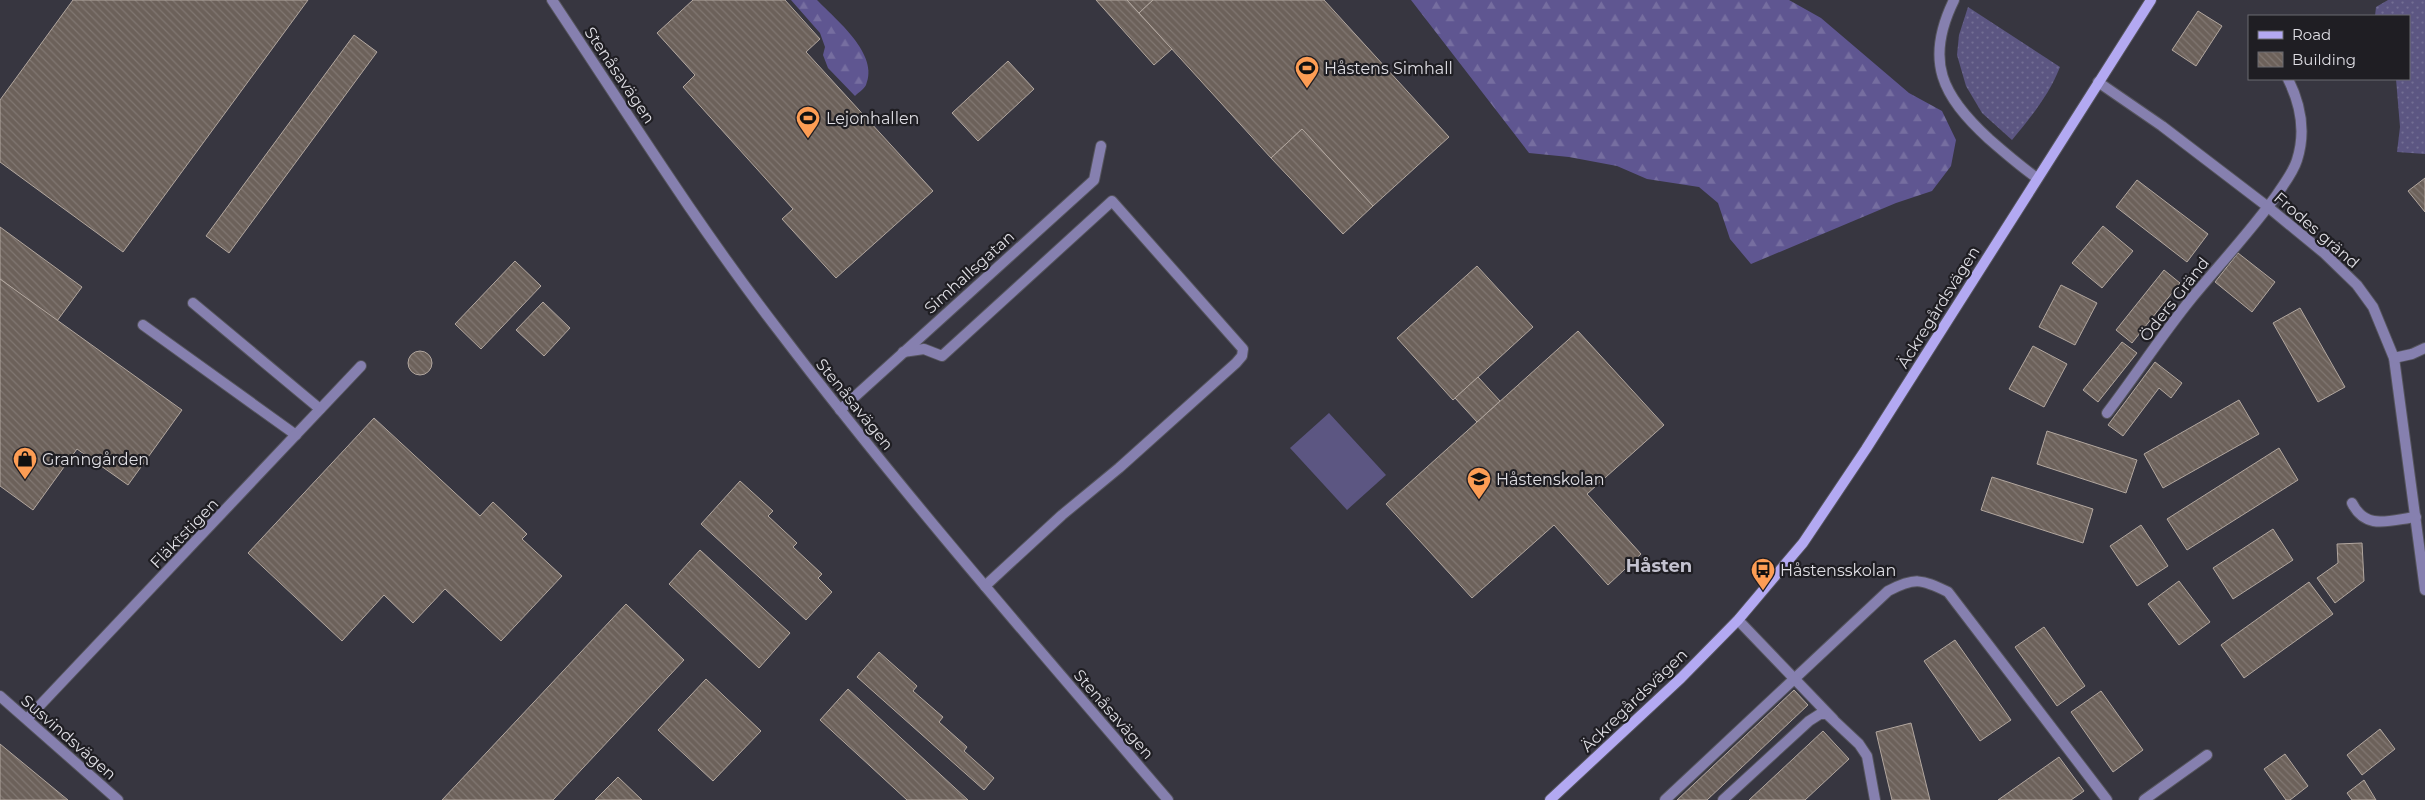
<svg xmlns="http://www.w3.org/2000/svg" width="2425" height="800" viewBox="0 0 2425 800" font-family="Montserrat,sans-serif">
	<defs>
		<pattern id="grass-dots" width="8" height="8" patternUnits="userSpaceOnUse" patternTransform="scale(1.25)"><rect width="8" height="8" fill="#5c5682"/><path d="M2 2h.1M6 6h.1" fill="none" stroke="#736e94" stroke-width="1.8" stroke-linecap="round"/></pattern>
		<pattern id="forest-firs" width="22" height="20" patternUnits="userSpaceOnUse" patternTransform="scale(1.25)"><rect width="22" height="20" fill="#5f5691"/><path d="M5 1l3.5 6h-7zM16 11l3.5 6h-7z" fill="#766ea0"/></pattern>
		<pattern id="building-back-hatch" width="6" height="6" patternUnits="userSpaceOnUse" patternTransform="scale(1.25)"><rect width="6" height="6" fill="#6c615a"/><path d="M-1 5l2 2M0 0l6 6M5-1l2 2" fill="none" stroke="#817772"/></pattern>
	</defs>
	<rect width="100%" height="100%" fill="#373640"/>
	<g fill="url(#grass-dots)">
		<path d="M2388,0H2425V154L2397,152L2400,127L2396,79H2409V16H2375L2376,7Z"/>
		<path d="M1968,7L2060,67C2049,95 2031,117 2012,140L1982,113L1966,86L1957,55L1959,35Z"/>
	</g>
	<g fill="url(#forest-firs)">
		<path d="M791,0H817C835,19 880,54 866,85C864,89 858,93 855,96L828,68L823,55L825,47L820,33Z"/>
		<path d="M1411,0H1789L1821,18L1909,93L1942,111L1956,140L1951,166L1932,191L1896,203L1751,264L1730,239L1718,203L1699,187L1647,179L1617,166L1569,157L1529,153Z"/>
	</g>
	<path fill="#5c5682" d="M1329,413L1386,475L1347,510L1290,448Z"/>
	<g fill="url(#building-back-hatch)" stroke="#b2a79f">
		<path d="M73,0H308L123,252L0,162V100Z"/>
		<path d="M693,0H785L820,39L806,52L933,191L836,278L782,219L793,209L683,87L695,75L657,33Z"/>
		<path d="M1096,0H1127L1172,49L1154,65Z"/>
		<path d="M1127,0H1153L1139,13Z"/>
		<path d="M1153,0H1324L1449,137L1373,206L1302,129L1271,158L1139,13Z"/>
		<path d="M2198,11L2222,26L2196,66L2172,50Z"/>
		<path d="M354,35L377,52L229,253L206,236Z"/>
		<path d="M1008,61L1034,89L978,141L952,113Z"/>
		<path d="M1302,129L1373,206L1343,234L1271,158Z"/>
		<path d="M2425,178V212L2408,191Z"/>
		<path d="M2137,180L2208,234L2187,262L2116,207Z"/>
		<path d="M2103,226L2133,251L2102,288L2072,263Z"/>
		<path d="M0,227L82,287L57,321L0,279Z"/>
		<path d="M2238,253L2275,282L2252,312L2215,282Z"/>
		<path d="M515,261L541,286L481,349L455,324Z"/>
		<path d="M1477,266L1533,327L1453,400L1397,338Z"/>
		<path d="M2164,270L2180,283L2132,343L2116,330Z"/>
		<path d="M0,279L182,410L128,485L77,449L33,510L0,486Z"/>
		<path d="M2061,285L2097,303L2075,345L2039,327Z"/>
		<path d="M543,302L570,328L544,356L516,330Z"/>
		<path d="M2300,308L2345,387L2318,402L2273,323Z"/>
		<path d="M1578,331L1664,425L1587,494L1641,554L1608,585L1554,525L1472,598L1386,504Z"/>
		<path d="M2122,342L2137,353L2098,402L2083,390Z"/>
		<path d="M2033,346L2067,364L2044,407L2009,389Z"/>
		<circle cx="420" cy="363" r="12"/>
		<path d="M2155,362L2182,383L2171,398L2159,388L2123,436L2108,425Z"/>
		<path d="M1478,377L1500,401L1477,422L1455,398Z"/>
		<path d="M2239,400L2259,434L2163,488L2144,454Z"/>
		<path d="M374,418L480,516L493,502L527,534L522,539L562,576L501,641L445,589L413,623L384,595L342,641L248,553Z"/>
		<path d="M2047,431L2137,460L2126,493L2037,464Z"/>
		<path d="M2279,448L2298,480L2187,550L2167,519Z"/>
		<path d="M1992,477L2093,509L2083,543L1981,510Z"/>
		<path d="M740,481L773,511L768,516L797,543L793,547L822,574L818,578L832,592L806,620L701,524Z"/>
		<path d="M2141,525L2168,566L2137,586L2110,546Z"/>
		<path d="M2273,529L2293,560L2233,599L2213,568Z"/>
		<path d="M2362,543L2364,581L2335,603L2317,578L2338,563L2337,544Z"/>
		<path d="M700,550L790,633L759,668L669,584Z"/>
		<path d="M2179,581L2210,622L2179,645L2148,604Z"/>
		<path d="M2309,582L2333,614L2244,678L2221,645Z"/>
		<path d="M626,604L684,660L553,800H442Z"/>
		<path d="M2044,627L2085,686L2057,706L2015,647Z"/>
		<path d="M1955,640L2011,720L1980,741L1924,661Z"/>
		<path d="M879,652L917,686L913,691L943,717L939,722L967,747L964,751L994,778L984,790L857,677Z"/>
		<path d="M706,679L761,731L713,781L658,730Z"/>
		<path d="M848,689L968,800H907L820,720Z"/>
		<path d="M1794,690L1808,705L1707,800H1677Z"/>
		<path d="M2101,691L2143,750L2113,772L2071,712Z"/>
		<path d="M1911,723L1930,800H1892L1876,732Z"/>
		<path d="M2380,729L2395,749L2362,775L2347,755Z"/>
		<path d="M1823,731L1849,759L1805,800H1749Z"/>
		<path d="M0,744L68,800H0Z"/>
		<path d="M2285,754L2308,786L2290,800H2286L2264,769Z"/>
		<path d="M2059,757L2084,791L2071,800H1998Z"/>
		<path d="M618,777L642,800H595Z"/>
		<path d="M2364,780L2376,800H2352L2347,793Z"/>
	</g>
	<g fill="none" stroke-linecap="round" stroke-linejoin="round">
		<defs>
			<g id="lane">
				<path d="M1954,0C1924,61 1942,96 1989,139C2005,153 2020,166 2037,178"/>
				<path d="M193,303L320,409"/>
				<path d="M143,325L296,435"/>
				<path d="M903,352L924,349L942,356L1112,201L1243,349L1242,356L1236,363L1119,468L1062,515L985,586"/>
				<path d="M2352,503C2366,531 2390,520 2416,517"/>
				<path d="M1665,800L1888,591C1915,577 1921,579 1948,592L2107,800"/>
				<path d="M1723,800L1809,721L1820,714H1827L1859,744L1867,756L1875,800"/>
				<path d="M2144,800L2207,755"/>
			</g>
			<g id="street">
				<path d="M552,0C626,111 697,225 779,331C902,493 1036,646 1168,800"/>
				<path d="M2098,82L2162,126L2268,207L2324,253L2357,285L2373,307L2394,358L2425,590"/>
				<path d="M2394,358L2412,354L2425,348"/>
				<path d="M840,410L1094,180L1101,146"/>
				<path d="M2107,413C2136,375 2161,336 2191,299C2219,265 2250,232 2276,196C2283,185 2293,173 2297,160C2306,132 2301,105 2288,79"/>
				<path d="M1738,620L1833,719"/>
				<path d="M0,696L118,800"/>
				<path d="M27,719L361,366"/>
			</g>
			<path id="secondary" d="M1550,800L1681,678L1738,620L1803,543L1866,449L2151,0"/>
		</defs>
		<use href="#lane" stroke="#55545d" stroke-width="12"/>
		<use href="#street" stroke="#55545d" stroke-width="12"/>
		<use href="#secondary" stroke="#55545d" stroke-width="12"/>
		<use href="#lane" stroke="#8680af" stroke-width="10"/>
		<use href="#street" stroke="#8680af" stroke-width="10"/>
		<use href="#secondary" stroke="#b3a9f2" stroke-width="10"/>
	</g>
	<defs>
		<symbol id="stadium-pin" viewBox="-11 -11 22 30"><path d="M0 17L-7.5 6A9.5 9.5 0 1 1 7.5 6Z" fill="#fd9d54" stroke="#1f1e23"/><path d="M0-5a6.5 5 0 1 0 0 10a6.5 5 0 1 0 0-10ZM-3.5-1.8h7v3.6h-7Z" fill="#111"/></symbol>
		<symbol id="shop-pin" viewBox="-11 -11 22 30"><path d="M0 17L-7.5 6A9.5 9.5 0 1 1 7.5 6Z" fill="#fd9d54" stroke="#1f1e23"/><path d="M-5-2.5h2.3a2.7 3.5 0 0 1 5.4 0H5L5.5 6h-11ZM-1.5-2.5h3a1.5 2.3 0 0 0-3 0Z" fill="#111"/></symbol>
		<symbol id="school-pin" viewBox="-11 -11 22 30"><path d="M0 17L-7.5 6A9.5 9.5 0 1 1 7.5 6Z" fill="#fd9d54" stroke="#1f1e23"/><path d="M0-5L7-2L0 1L-7-2ZM-4 1L0 2.5L4 1V4Q0 6-4 4Z" fill="#111"/></symbol>
		<symbol id="bus-pin" viewBox="-11 -11 22 30"><path d="M0 17L-7.5 6A9.5 9.5 0 1 1 7.5 6Z" fill="#fd9d54" stroke="#1f1e23"/><path d="M-5-6H5V4H4V6H2V4H-2V6H-4V4H-5ZM-3.5-4V0h7V-4ZM-3.5 1.2v1.5H-2V1.2ZM2 1.2v1.5H3.5V1.2Z" fill="#111"/></symbol>
	</defs>
	<g fill-rule="evenodd">
		<use href="#stadium-pin" x="1293" y="54" width="28" height="38"/>
		<use href="#stadium-pin" x="794" y="104" width="28" height="38"/>
		<use href="#shop-pin" x="11" y="445" width="28" height="38"/>
		<use href="#school-pin" x="1465" y="465" width="28" height="38"/>
		<use href="#bus-pin" x="1749" y="556" width="28" height="38"/>
	</g>
	<g text-anchor="middle" stroke-width="4.5" stroke-linejoin="round" paint-order="stroke">
		<g font-size="16" fill="#dedde3" stroke="#1f1e23" text-anchor="start">
			<text x="1324" y="74">Håstens Simhall</text>
			<text x="826" y="124">Lejonhallen</text>
			<text x="42" y="465">Granngården</text>
			<text x="1496" y="485">Håstenskolan</text>
			<text x="1780" y="576">Håstensskolan</text>
		</g>
		<g font-size="16" fill="#dedde3" stroke="#1f1e23">
			<text transform="translate(620 75) rotate(56)" y="6">Stenåsavägen</text>
			<text transform="translate(2317 230) rotate(41)" y="6">Frodes gränd</text>
			<text transform="translate(969 272) rotate(-42)" y="6">Simhallsgatan</text>
			<text transform="translate(2174 299) rotate(-52)" y="6">Öders Gränd</text>
			<text transform="translate(1938 307) rotate(-58)" y="6">Äckregårdsvägen</text>
			<text transform="translate(855 404) rotate(51)" y="6">Stenåsavägen</text>
			<text transform="translate(184 533) rotate(-46)" y="6">Fläktstigen</text>
			<text transform="translate(1634 700) rotate(-44)" y="6">Äckregårdsvägen</text>
			<text transform="translate(1114 714) rotate(49)" y="6">Stenåsavägen</text>
			<text transform="translate(69 737) rotate(41)" y="6">Susvindsvägen</text>
		</g>
		<g font-size="18" font-weight="bold" fill="#c3c2cf" stroke="#1f1e23">
			<text x="1659" y="572">Håsten</text>
		</g>
	</g>
	<rect x="2248" y="15" width="162" height="65" fill="#1f1e23" stroke="#6b6a70"/>
	<rect x="2258" y="31" width="25" height="8" fill="#b3a9f2" stroke="#6b6a70"/>
	<text x="2292" y="40" font-size="15" fill="#dedde3">Road</text>
	<rect x="2258" y="52" width="25" height="15" fill="url(#building-back-hatch)" stroke="#6b6a70"/>
	<text x="2292" y="65" font-size="15" fill="#dedde3">Building</text>
</svg>
